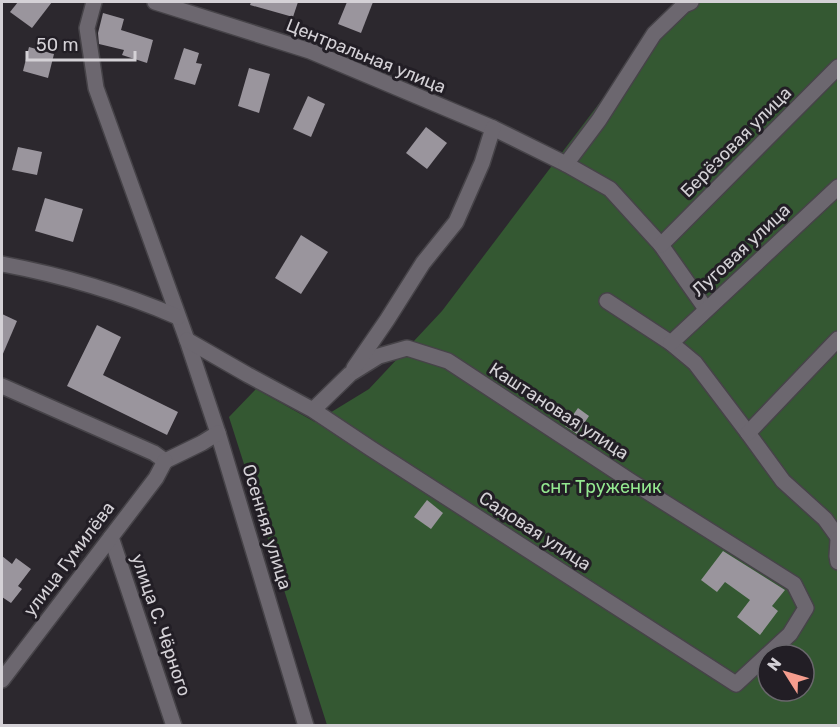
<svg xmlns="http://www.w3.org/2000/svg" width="840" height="727" viewBox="0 0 840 727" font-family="Rubik,sans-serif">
	<rect width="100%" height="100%" fill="#2c282e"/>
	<path fill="#345832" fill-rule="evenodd" d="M676,2H838V725H327L229,417L256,389L315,422L369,389L442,311ZM768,655H804V691H768Z"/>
	<g fill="#9a959d">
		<path d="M18,2H52L32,28L10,12Z"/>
		<path d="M251,2H298L293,17L250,5Z"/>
		<path d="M347,2H373L361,33L338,24Z"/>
		<path d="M103,13L124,19L121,30L153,40L147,63L122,55L124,50L99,44L98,33Z"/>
		<path d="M29,47L54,54L48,78L23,71Z"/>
		<path d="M184,48L199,53L196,63L202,64L195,85L174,79Z"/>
		<path d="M249,68L270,74L259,113L238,106Z"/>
		<path d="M308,96L325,104L311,137L293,129Z"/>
		<path d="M426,127L447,143L427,169L406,153Z"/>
		<path d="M18,147L42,152L37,175L12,170Z"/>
		<path d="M45,198L83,209L73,242L35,231Z"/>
		<path d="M301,235L328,252L301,294L275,278Z"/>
		<path d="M2,314L17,321L2,356Z"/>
		<path d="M97,325L121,337L103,375L178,412L167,435L67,386Z"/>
		<path d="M578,408L589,416L577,434L565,426Z"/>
		<path d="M427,500L443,513L431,529L414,517Z"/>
		<path d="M723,551L785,590L772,606L778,611L760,635L737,617L750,600L725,582L717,592L701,580Z"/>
		<path d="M2,556L12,564L16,558L31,569L18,586L22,589L11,603L2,597Z"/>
	</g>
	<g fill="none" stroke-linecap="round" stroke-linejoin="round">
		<defs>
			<g id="minor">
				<path d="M94,2L87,28L96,88L187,340L218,433L306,726"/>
				<path d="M155,2L310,51L493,128L566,164L610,189L661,245L706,309"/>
				<path d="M566,164L599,120L654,34L684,5L691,2"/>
				<path d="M661,245L838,67"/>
				<path d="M2,264C61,275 122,293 178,317"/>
				<path d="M607,301L671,343L695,363L748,433L783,481L825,519L838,537"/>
				<path d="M187,340L248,375L313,410L370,448L736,684L790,634L806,608L794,584L632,482L448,361L407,348L379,356L350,374L313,410"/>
				<path d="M671,343L838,187"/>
				<path d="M354,368L387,320L423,263L456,222L482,163L493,128"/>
				<path d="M2,386L154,453L165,461"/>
				<path d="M748,433L838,339"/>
				<path d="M165,461L202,443L218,433"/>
				<path d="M111,537L174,726"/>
				<path d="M838,539L837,556L838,562"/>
				<path d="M2,680L156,478L165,461"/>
			</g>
		</defs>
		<use href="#minor" stroke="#464348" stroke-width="18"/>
		<use href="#minor" stroke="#6c676f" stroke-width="15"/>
	</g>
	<g text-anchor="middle" stroke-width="6" stroke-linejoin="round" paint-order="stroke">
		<g font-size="18" fill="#d4d1d6" stroke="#221e25">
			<text transform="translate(366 56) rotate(22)" y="6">Центральная улица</text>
			<text transform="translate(736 142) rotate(-45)" y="6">Берёзовая улица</text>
			<text transform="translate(741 250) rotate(-43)" y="6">Луговая улица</text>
			<text transform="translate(559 411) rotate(33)" y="6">Каштановая улица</text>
			<text transform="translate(267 527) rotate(73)" y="6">Осенняя улица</text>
			<text transform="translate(535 531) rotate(33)" y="6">Садовая улица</text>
			<text transform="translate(69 559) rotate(-53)" y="6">улица Гумилёва</text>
			<text transform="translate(161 625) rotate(71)" y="6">улица С. Чёрного</text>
		</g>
		<g font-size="18" fill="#94e890" stroke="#221e25">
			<text x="601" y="493">снт Труженик</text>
		</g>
	</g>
	<rect width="840" height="727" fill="none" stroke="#d4d1d6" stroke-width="6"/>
	<g transform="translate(786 673) rotate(307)"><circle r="28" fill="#221e25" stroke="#69666c" stroke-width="1.5"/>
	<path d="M0-4.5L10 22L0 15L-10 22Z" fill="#f59d8e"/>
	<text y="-9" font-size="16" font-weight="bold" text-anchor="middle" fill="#d4d1d6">N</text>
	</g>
	<path d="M27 51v9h108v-9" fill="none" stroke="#d4d1d6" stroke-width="3"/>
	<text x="36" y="51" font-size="18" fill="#d4d1d6" stroke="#221e25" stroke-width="4.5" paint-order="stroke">50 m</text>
</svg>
